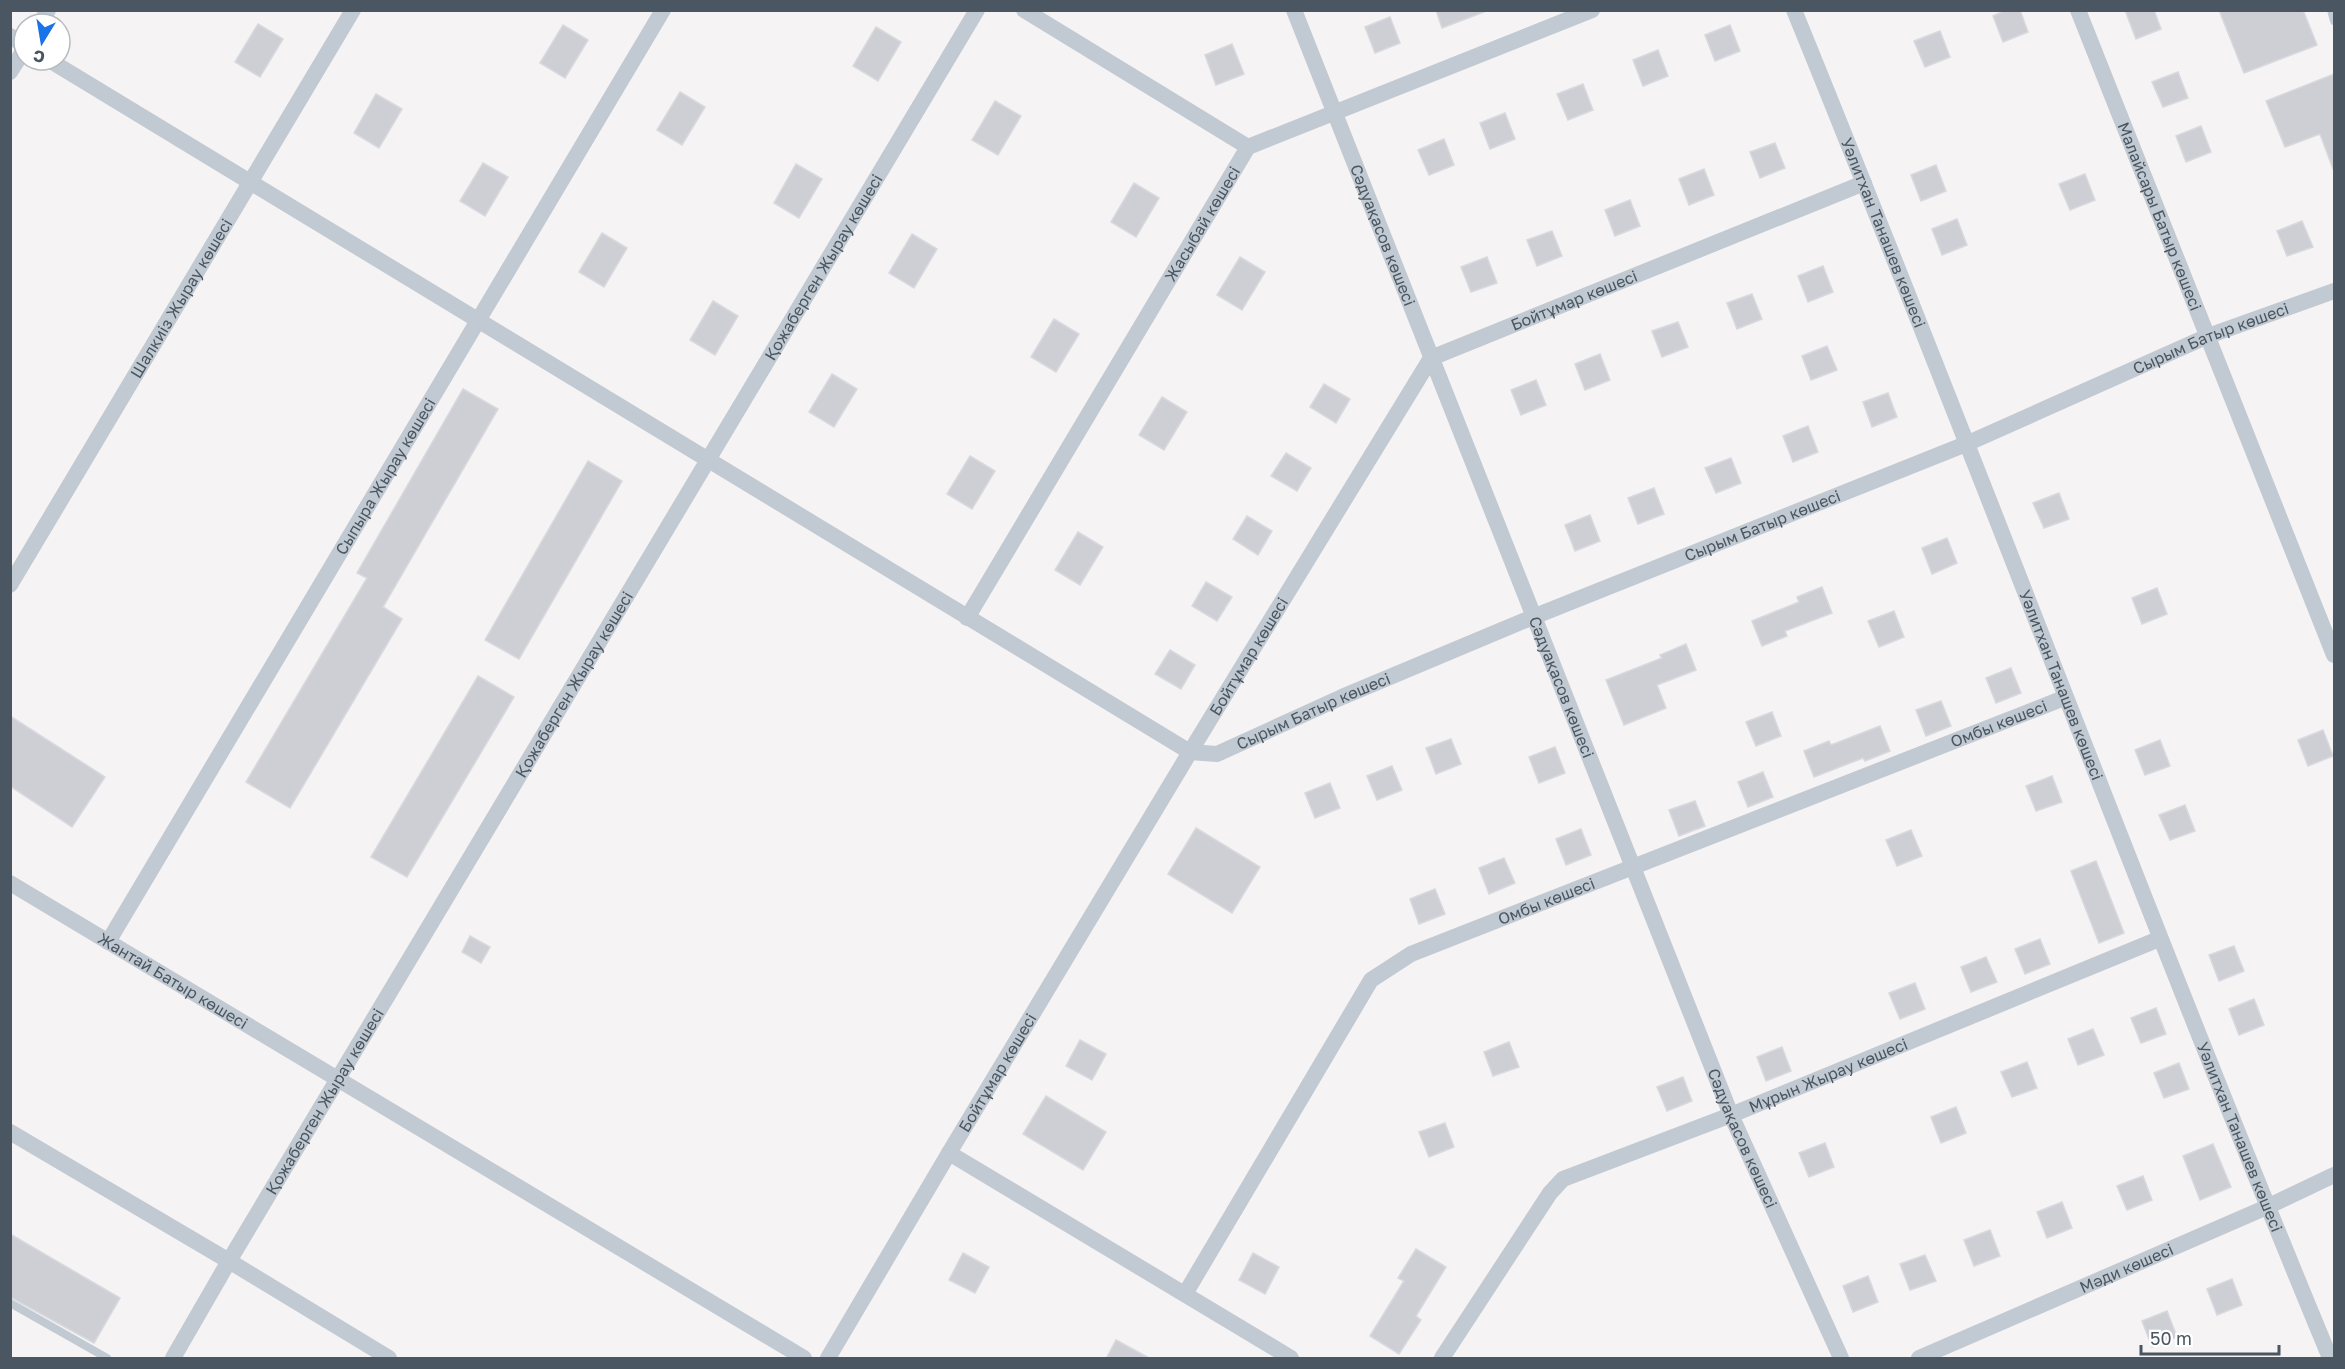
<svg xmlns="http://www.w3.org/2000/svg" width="2345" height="1369" viewBox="0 0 2345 1369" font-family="'Golos Text',sans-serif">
	<rect width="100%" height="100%" fill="#f5f3f3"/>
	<g fill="#cdcfd5" stroke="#d7d9de" stroke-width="1.5">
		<path d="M1436,10H1484V12L1442,28Z"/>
		<path d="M2006,10H2020L2028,32L2003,42L1993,16Z"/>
		<path d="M2125,10H2154L2161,29L2136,39Z"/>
		<path d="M2219,10H2303L2317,45L2244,73Z"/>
		<path d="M1390,17L1400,43L1375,53L1365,27Z"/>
		<path d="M258,24L283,39L260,77L235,62Z"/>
		<path d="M563,25L588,40L565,78L540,63Z"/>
		<path d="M1730,25L1740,51L1715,61L1705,35Z"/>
		<path d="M876,27L901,42L878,81L853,66Z"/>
		<path d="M1940,31L1950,57L1925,67L1914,41Z"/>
		<path d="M1232,44L1244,74L1216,85L1205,55Z"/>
		<path d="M1658,50L1668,76L1643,86L1633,60Z"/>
		<path d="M2178,72L2188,98L2163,107L2152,82Z"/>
		<path d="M2334,74V169H2333L2320,134L2285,147L2266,101Z"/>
		<path d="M1583,84L1593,110L1568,120L1557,94Z"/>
		<path d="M680,92L705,107L682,145L657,130Z"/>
		<path d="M376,94L402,109L379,148L354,133Z"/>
		<path d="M995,101L1021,116L998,155L972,140Z"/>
		<path d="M1505,113L1515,139L1490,149L1480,123Z"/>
		<path d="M2201,126L2211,152L2186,162L2176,136Z"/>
		<path d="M1444,139L1454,165L1429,175L1418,150Z"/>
		<path d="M1775,143L1785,168L1760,178L1750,152Z"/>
		<path d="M483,163L508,177L485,216L460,201Z"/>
		<path d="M796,164L822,179L799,218L774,203Z"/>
		<path d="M1936,165L1946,191L1921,201L1911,175Z"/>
		<path d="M1704,169L1714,195L1689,205L1679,179Z"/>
		<path d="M2085,174L2095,200L2070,210L2059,184Z"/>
		<path d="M1134,183L1159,198L1136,237L1111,222Z"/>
		<path d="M1630,200L1640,226L1615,236L1605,210Z"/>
		<path d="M1957,219L1967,245L1942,255L1932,229Z"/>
		<path d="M2302,221L2313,247L2287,256L2277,231Z"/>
		<path d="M1552,231L1562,256L1537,266L1527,240Z"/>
		<path d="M602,233L627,248L604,287L579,272Z"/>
		<path d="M912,234L937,249L914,288L889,273Z"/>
		<path d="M1240,257L1265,272L1242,310L1217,295Z"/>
		<path d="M1487,257L1497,283L1471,292L1461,267Z"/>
		<path d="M1823,266L1833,292L1808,302L1798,276Z"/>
		<path d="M1752,294L1762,319L1737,329L1727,303Z"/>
		<path d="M713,301L738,316L715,355L690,340Z"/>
		<path d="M1054,319L1079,334L1056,372L1031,357Z"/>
		<path d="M1678,322L1688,347L1662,357L1652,331Z"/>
		<path d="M1827,346L1837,370L1811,380L1802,356Z"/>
		<path d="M1600,354L1610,380L1585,390L1575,364Z"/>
		<path d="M832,374L857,389L834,427L809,412Z"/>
		<path d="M1536,380L1546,405L1521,415L1511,390Z"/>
		<path d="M1324,384L1350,399L1336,423L1310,407Z"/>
		<path d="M463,389L498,409L383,607L402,619L290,808L246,782L367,578L357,573Z"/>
		<path d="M1888,393L1897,417L1872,427L1863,402Z"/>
		<path d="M1162,397L1187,412L1164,450L1139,435Z"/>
		<path d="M1808,426L1818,452L1793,462L1783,436Z"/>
		<path d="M1286,453L1311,468L1297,491L1271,476Z"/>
		<path d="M970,456L995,471L972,509L947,494Z"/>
		<path d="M1731,458L1741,483L1716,493L1705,468Z"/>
		<path d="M588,461L622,481L519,659L485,640Z"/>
		<path d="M1654,488L1664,514L1638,524L1628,498Z"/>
		<path d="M2059,493L2069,519L2044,528L2033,503Z"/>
		<path d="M1590,515L1600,541L1575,551L1565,525Z"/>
		<path d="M1247,516L1272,531L1258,555L1233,539Z"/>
		<path d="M1078,532L1103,547L1080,585L1055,570Z"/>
		<path d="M1947,538L1957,563L1932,574L1922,548Z"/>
		<path d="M1206,582L1232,597L1217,621L1192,606Z"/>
		<path d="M1822,587L1832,613L1785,631L1787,636L1762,646L1752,621L1799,602L1797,597Z"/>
		<path d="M2157,588L2167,614L2142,624L2132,598Z"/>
		<path d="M1894,611L1904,637L1879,647L1868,621Z"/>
		<path d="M1686,644L1696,670L1657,685L1666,708L1624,725L1606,680L1662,658L1660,655Z"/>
		<path d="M1170,650L1195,665L1181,689L1155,674Z"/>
		<path d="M2011,668L2021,693L1996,703L1986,678Z"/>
		<path d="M478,676L514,697L407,877L371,857Z"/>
		<path d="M1941,701L1951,726L1926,736L1916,710Z"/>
		<path d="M1772,712L1781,736L1756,746L1746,722Z"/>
		<path d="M10,716L105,777L72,827L10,786Z"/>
		<path d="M1880,726L1890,751L1865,761L1863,758L1814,777L1804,751L1829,741L1831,745Z"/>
		<path d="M2323,730L2333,756L2308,766L2298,740Z"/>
		<path d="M1451,739L1461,764L1436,774L1426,748Z"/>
		<path d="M2160,740L2170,766L2145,775L2135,750Z"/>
		<path d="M1555,747L1565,773L1539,783L1529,757Z"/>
		<path d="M1392,766L1402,790L1377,800L1367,776Z"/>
		<path d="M1763,772L1773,797L1748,807L1738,782Z"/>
		<path d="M2052,776L2062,802L2036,811L2026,786Z"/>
		<path d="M1330,783L1340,808L1315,818L1305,793Z"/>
		<path d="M1695,801L1705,826L1679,836L1669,810Z"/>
		<path d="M2185,805L2195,831L2170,840L2159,815Z"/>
		<path d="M1196,828L1260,867L1232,913L1168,874Z"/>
		<path d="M1581,829L1591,855L1566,865L1556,839Z"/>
		<path d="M1911,830L1922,856L1897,866L1886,840Z"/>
		<path d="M1504,858L1515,883L1489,894L1479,868Z"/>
		<path d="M2096,861L2124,933L2099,943L2071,871Z"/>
		<path d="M1435,889L1445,914L1419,924L1410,899Z"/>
		<path d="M470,936L490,947L481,963L462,952Z"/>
		<path d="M2040,939L2050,964L2025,974L2015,949Z"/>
		<path d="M2234,946L2244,971L2219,981L2209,955Z"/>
		<path d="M1986,957L1997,982L1971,992L1961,967Z"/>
		<path d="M1915,983L1925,1009L1900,1019L1889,993Z"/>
		<path d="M2254,999L2264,1025L2239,1035L2229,1009Z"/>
		<path d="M2156,1008L2166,1034L2141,1043L2131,1018Z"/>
		<path d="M2093,1029L2104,1055L2078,1065L2068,1039Z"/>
		<path d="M1080,1040L1106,1054L1092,1080L1066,1066Z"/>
		<path d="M1509,1042L1519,1067L1493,1076L1484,1052Z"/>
		<path d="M1782,1047L1791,1071L1766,1081L1757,1057Z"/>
		<path d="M2027,1062L2037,1088L2012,1097L2001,1072Z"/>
		<path d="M2179,1063L2189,1089L2164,1098L2154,1073Z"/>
		<path d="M1683,1077L1692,1101L1667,1111L1657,1087Z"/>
		<path d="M1046,1096L1106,1132L1083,1170L1023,1134Z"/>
		<path d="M1956,1107L1966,1133L1941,1143L1931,1117Z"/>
		<path d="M1445,1123L1454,1147L1429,1157L1419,1132Z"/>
		<path d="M1825,1143L1834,1167L1809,1177L1799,1153Z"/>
		<path d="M2213,1144L2231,1187L2200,1200L2183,1156Z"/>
		<path d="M2143,1176L2152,1200L2127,1210L2117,1186Z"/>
		<path d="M2062,1202L2072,1228L2047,1238L2037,1212Z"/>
		<path d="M1990,1230L2000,1256L1974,1266L1964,1240Z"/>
		<path d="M10,1234L120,1298L94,1343L10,1297Z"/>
		<path d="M1416,1249L1446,1267L1416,1316L1421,1320L1399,1354L1370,1336L1404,1281L1398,1278Z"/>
		<path d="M963,1253L989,1267L975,1293L949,1280Z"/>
		<path d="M1253,1253L1279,1267L1265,1294L1239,1280Z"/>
		<path d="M1925,1255L1936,1281L1910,1290L1900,1264Z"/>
		<path d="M1868,1276L1878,1302L1853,1312L1843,1286Z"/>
		<path d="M2232,1279L2242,1305L2217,1315L2207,1289Z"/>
		<path d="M2167,1311L2177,1337L2152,1347L2142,1321Z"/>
		<path d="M1116,1340L1151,1359H1106Z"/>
	</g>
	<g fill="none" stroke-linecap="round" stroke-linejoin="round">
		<g stroke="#c1cad2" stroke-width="8">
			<path d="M2331,10L2334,21"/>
			<path d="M10,1303L107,1358"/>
		</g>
		<g stroke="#c1cad2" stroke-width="16">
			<path d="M1024,10L1248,147"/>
			<path id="s1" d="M1294,10L1731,1115L1841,1358"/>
			<path id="s2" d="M1794,10C1977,458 2145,912 2330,1358"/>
			<path id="s3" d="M2078,10L2334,655"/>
			<path d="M40,24L48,10"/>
			<path d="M10,36L24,45"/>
			<path id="s4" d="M49,60L1190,752L1217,754L1342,697L1533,617L1966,444L2208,336L2334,291"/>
			<path d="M10,72L24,50"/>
			<path id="s5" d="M10,585L353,10"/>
			<path id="s6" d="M967,618L1248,147L1592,10"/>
			<path id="s7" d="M10,883L804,1358"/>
			<path id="s8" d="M108,942L663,10"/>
			<path d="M10,1132L229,1261L389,1358"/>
			<path d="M949,1153L1291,1358"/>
			<path id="s9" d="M1185,1294L1371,980L1411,954L2064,698"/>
			<path id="s10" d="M173,1358L229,1261L977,10"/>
			<path id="s11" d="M828,1358L949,1153L1190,752L1431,358L1864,183"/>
			<path id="s12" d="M1442,1358L1550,1193L1563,1179L1731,1115L2159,939"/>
			<path id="s13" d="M1919,1358L2267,1207L2334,1175"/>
		</g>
	</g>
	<g text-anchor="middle" stroke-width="6" stroke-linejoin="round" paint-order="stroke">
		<g font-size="16" fill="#4a5661" stroke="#fff">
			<text dy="6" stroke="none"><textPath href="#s3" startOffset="222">Малайсары Батыр көшесі</textPath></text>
			<text dy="6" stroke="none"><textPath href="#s6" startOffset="459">Жасыбай көшесі</textPath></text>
			<text dy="6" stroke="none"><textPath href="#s2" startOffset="240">Уәлитхан Танашев көшесі</textPath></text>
			<text dy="6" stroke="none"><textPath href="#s1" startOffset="242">Сәдуақасов көшесі</textPath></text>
			<text dy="6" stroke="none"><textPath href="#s10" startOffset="1270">Қожаберген Жырау көшесі</textPath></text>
			<text dy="6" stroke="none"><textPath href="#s5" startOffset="334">Шалкиіз Жырау көшесі</textPath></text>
			<text dy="6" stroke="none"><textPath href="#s11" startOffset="1322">Бойтұмар көшесі</textPath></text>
			<text dy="6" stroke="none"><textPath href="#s4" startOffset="2439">Сырым Батыр көшесі</textPath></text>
			<text dy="6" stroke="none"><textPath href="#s8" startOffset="542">Сыпыра Жырау көшесі</textPath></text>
			<text dy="6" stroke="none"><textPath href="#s4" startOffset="1953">Сырым Батыр көшесі</textPath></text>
			<text dy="6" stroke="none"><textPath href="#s11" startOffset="818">Бойтұмар көшесі</textPath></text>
			<text dy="6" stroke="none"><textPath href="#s10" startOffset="784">Қожаберген Жырау көшесі</textPath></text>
			<text dy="6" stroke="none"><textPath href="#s2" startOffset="726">Уәлитхан Танашев көшесі</textPath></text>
			<text dy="6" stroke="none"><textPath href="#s1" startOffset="728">Сәдуақасов көшесі</textPath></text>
			<text dy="6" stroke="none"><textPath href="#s4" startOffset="1467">Сырым Батыр көшесі</textPath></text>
			<text dy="6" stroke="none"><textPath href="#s9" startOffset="1044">Омбы көшесі</textPath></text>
			<text dy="6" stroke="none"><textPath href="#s9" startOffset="558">Омбы көшесі</textPath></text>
			<text dy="6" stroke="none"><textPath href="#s7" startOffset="190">Жантай Батыр көшесі</textPath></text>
			<text dy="6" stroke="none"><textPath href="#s11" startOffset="332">Бойтұмар көшесі</textPath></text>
			<text dy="6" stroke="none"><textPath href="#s12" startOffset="501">Мұрын Жырау көшесі</textPath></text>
			<text dy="6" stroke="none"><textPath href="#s10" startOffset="298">Қожаберген Жырау көшесі</textPath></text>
			<text dy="6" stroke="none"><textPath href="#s2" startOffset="1212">Уәлитхан Танашев көшесі</textPath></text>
			<text dy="6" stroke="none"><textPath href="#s1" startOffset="1214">Сәдуақасов көшесі</textPath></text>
			<text dy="6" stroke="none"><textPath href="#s13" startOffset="226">Мәди көшесі</textPath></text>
		</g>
	</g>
	<rect width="2345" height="1369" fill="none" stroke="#4a5661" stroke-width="24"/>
	<g transform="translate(42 42) rotate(191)"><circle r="28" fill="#ffffff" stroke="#b7bbc0" stroke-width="1.5"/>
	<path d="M0-4.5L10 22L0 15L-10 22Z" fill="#1a73e8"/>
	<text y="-9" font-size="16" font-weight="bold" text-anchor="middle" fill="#4a5661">С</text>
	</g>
	<path d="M2141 1345v9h138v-9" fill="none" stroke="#4a5661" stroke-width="3"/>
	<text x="2150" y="1345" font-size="18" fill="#4a5661" stroke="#ffffff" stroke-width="4.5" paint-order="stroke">50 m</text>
</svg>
